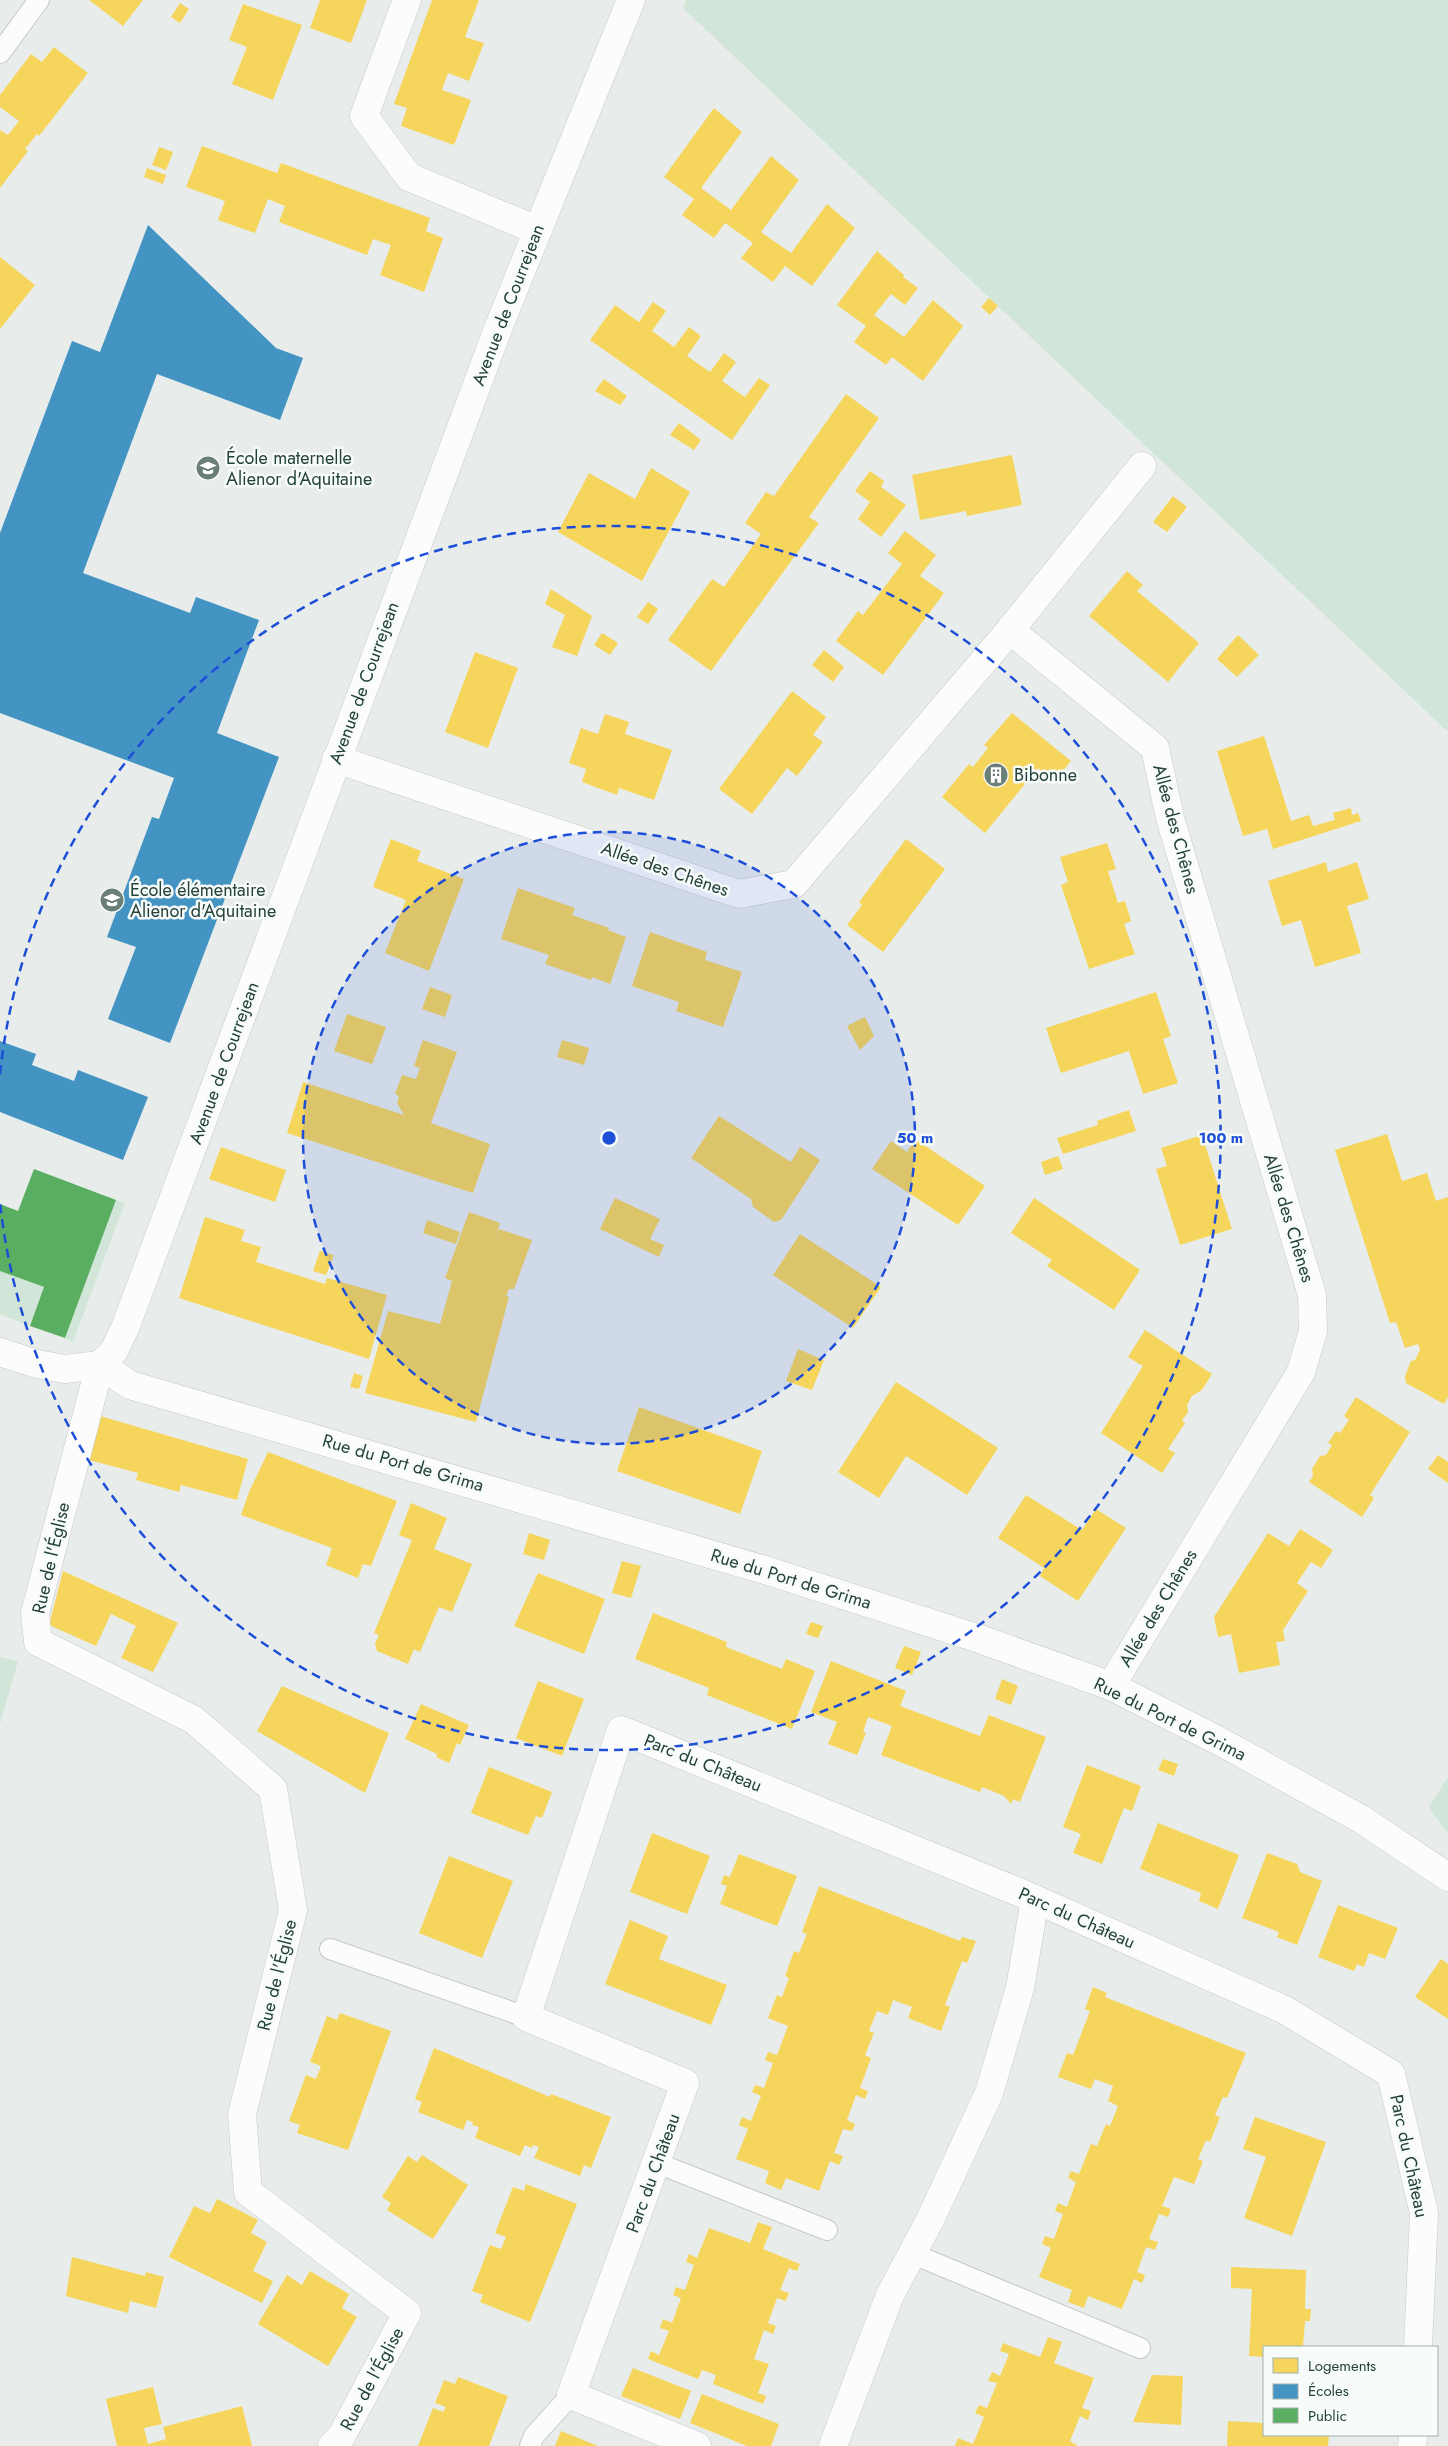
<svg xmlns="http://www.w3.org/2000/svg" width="1448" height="2446" viewBox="0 0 1448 2446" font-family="Jost,sans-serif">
	<rect width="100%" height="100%" fill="#e8edeb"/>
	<g fill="#d1e6d8">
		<path d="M686,0H1448V732L683,8Z"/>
		<path d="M116,1200L125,1203L73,1342L65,1338Z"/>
		<path d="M0,1271L44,1287L30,1326L0,1314Z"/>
		<path d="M0,1657L18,1661L0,1724Z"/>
		<path d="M1448,1777V1834L1429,1807Z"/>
	</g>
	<g fill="#f6d55c">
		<path d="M89,0H143L123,26Z"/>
		<path d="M320,0H367L351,43L310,28Z"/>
		<path d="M432,0H479L465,37L484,43L469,81L448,73L442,90L471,100L454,145L401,126L407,108L394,104Z"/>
		<path d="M180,3L189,9L180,23L171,17Z"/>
		<path d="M243,4L302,25L273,100L232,84L247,47L229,40Z"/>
		<path d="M54,47L88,73L39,136L37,134L25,149L28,151L0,188V130L8,135L19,121L0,107V95L31,54L42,62Z"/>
		<path d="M714,108L742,132L701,188L731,210L771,156L799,180L761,232L791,253L827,204L855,228L812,286L785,266L773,282L741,258L753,243L725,223L714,238L682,215L694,199L664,177Z"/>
		<path d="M202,146L277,173L281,163L430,218L426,231L443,238L424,292L380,275L391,245L373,239L367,255L279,222L285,206L268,199L255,233L218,220L225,201L186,187Z"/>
		<path d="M159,147L173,152L166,170L152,165Z"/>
		<path d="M147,168L166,175L163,184L144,177Z"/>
		<path d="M877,251L904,275L903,277L918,288L905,305L891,294L874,315L904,337L933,300L963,326L923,381L892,357L886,365L854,342L866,326L837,305Z"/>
		<path d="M0,257L35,285L0,329Z"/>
		<path d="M989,298L998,306L990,315L981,307Z"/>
		<path d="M653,302L666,311L652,331L674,347L689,327L701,336L687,356L710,372L724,353L736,362L722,381L745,397L759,378L770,385L732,440L590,340L615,305L639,322Z"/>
		<path d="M604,379L627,396L620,405L595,391Z"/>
		<path d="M846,394L879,418L809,517L819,523L711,671L668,640L712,579L724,587L761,534L745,523L766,492L774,496Z"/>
		<path d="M679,423L701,440L694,450L670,435Z"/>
		<path d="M1012,455L1022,505L967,516L966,511L920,520L912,475Z"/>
		<path d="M651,468L690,492L642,581L558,532L589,473L635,499Z"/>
		<path d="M870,471L884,481L881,487L906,505L881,537L858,519L870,502L855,491Z"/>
		<path d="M1173,496L1187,507L1167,532L1153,522Z"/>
		<path d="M905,531L936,555L920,576L944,593L883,675L836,641L858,611L863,615L902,564L888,553Z"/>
		<path d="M1127,571L1143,585L1137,591L1199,643L1168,682L1089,616Z"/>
		<path d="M551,589L592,616L577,656L552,647L565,615L545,604Z"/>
		<path d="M648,602L658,609L648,624L637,617Z"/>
		<path d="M602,633L618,643L610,655L594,645Z"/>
		<path d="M1238,635L1259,655L1237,677L1217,659Z"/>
		<path d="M824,650L844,667L833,682L812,665Z"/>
		<path d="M475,652L518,668L488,748L445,732Z"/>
		<path d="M792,691L826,717L813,735L823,742L797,776L787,768L752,814L719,789Z"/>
		<path d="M1012,713L1071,761L1054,782L1038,768L985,833L942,797L969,764L973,767L988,748L984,745Z"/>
		<path d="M605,714L629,722L625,734L672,750L654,800L619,788L617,795L582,782L586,769L569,763L581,728L598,734Z"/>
		<path d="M1264,736L1291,821L1309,815L1313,826L1335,820L1333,813L1351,808L1352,815L1358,813L1361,821L1273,849L1267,829L1243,836L1217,751Z"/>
		<path d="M391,839L421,851L417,861L464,879L429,971L385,953L406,900L373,887Z"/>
		<path d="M906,839L945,869L883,952L847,925L862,905L859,902Z"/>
		<path d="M1107,843L1116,869L1108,871L1118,903L1125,901L1131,921L1124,924L1135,954L1089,969L1061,885L1068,882L1060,857Z"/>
		<path d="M1326,862L1328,872L1357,862L1369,899L1347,906L1361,953L1315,967L1301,920L1282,926L1268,881Z"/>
		<path d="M518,888L575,908L572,915L609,928L608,930L626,937L610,984L592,977L591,980L545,964L549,955L501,939Z"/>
		<path d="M650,932L707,952L705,960L742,972L723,1027L676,1011L679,1002L632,986Z"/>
		<path d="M430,987L452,995L445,1017L422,1009Z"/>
		<path d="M1156,992L1171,1036L1163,1039L1178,1083L1143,1094L1129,1051L1061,1073L1046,1028Z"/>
		<path d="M347,1014L386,1027L372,1064L334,1051Z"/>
		<path d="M865,1017L874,1036L860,1050L847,1026Z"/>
		<path d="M423,1040L457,1052L431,1123L490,1144L473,1193L287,1133L303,1082L404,1115L397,1103L399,1096L395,1094L402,1075L416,1079L420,1068L414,1066Z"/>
		<path d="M562,1040L589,1048L584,1065L557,1057Z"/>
		<path d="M1129,1110L1136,1131L1063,1154L1057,1138L1098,1125L1097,1121Z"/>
		<path d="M719,1116L791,1162L800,1147L820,1160L781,1220L774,1222L753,1207L751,1199L691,1158Z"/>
		<path d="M1387,1134L1402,1181L1427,1173L1436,1201L1448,1197V1397L1444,1404L1406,1383L1405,1376L1411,1361L1415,1360L1420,1350L1418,1344L1405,1348L1396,1322L1390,1323L1335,1150Z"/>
		<path d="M1202,1135L1232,1229L1180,1245L1156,1169L1167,1166L1161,1148Z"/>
		<path d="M915,1139L985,1186L958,1225L872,1169L891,1141L907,1152Z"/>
		<path d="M221,1147L286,1170L275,1202L209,1179Z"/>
		<path d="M1058,1156L1063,1169L1045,1175L1041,1162Z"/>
		<path d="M615,1198L660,1219L650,1239L664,1245L659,1257L600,1229Z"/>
		<path d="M1034,1198L1140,1270L1114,1310L1047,1266L1052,1260L1011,1233Z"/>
		<path d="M469,1212L500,1223L496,1236L499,1229L532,1240L514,1289H509L506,1296L509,1297L476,1422L365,1393L388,1311L440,1324L452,1281L445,1278Z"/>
		<path d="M205,1217L245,1230L241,1241L261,1247L256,1262L325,1284L327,1278L387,1295L369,1359L179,1298Z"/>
		<path d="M427,1220L460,1232L456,1244L423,1233Z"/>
		<path d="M800,1234L881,1287L853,1328L773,1275Z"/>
		<path d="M320,1251L334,1255L326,1275L313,1271Z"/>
		<path d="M1145,1330L1212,1374L1202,1390L1192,1396L1187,1405L1188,1412L1182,1421L1185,1423L1168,1449L1175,1453L1162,1473L1101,1433L1143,1366L1128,1357Z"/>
		<path d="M798,1349L824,1360L812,1390L786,1381Z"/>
		<path d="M354,1373L363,1376L359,1389L350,1387Z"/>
		<path d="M896,1382L998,1448L967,1495L906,1456L879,1498L838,1472Z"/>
		<path d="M1356,1397L1410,1432L1370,1495L1374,1498L1362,1517L1309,1482L1313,1476L1312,1469L1320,1456L1326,1455L1332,1445L1328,1443L1336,1431L1340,1433L1349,1420L1344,1416Z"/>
		<path d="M639,1407L762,1451L740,1514L617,1471Z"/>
		<path d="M100,1416L248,1459L237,1500L181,1485L179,1492L136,1480L138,1473L89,1460Z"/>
		<path d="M268,1452L397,1501L371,1566L363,1564L358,1578L326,1565L332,1548L241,1515L249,1492Z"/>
		<path d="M1438,1455L1448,1462V1483L1428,1469Z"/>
		<path d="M1026,1495L1082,1530L1096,1509L1126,1528L1078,1601L1040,1576L1044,1568L998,1538Z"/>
		<path d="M411,1503L447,1518L434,1549L472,1564L452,1612L439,1607L420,1652L414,1649L408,1664L377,1651L375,1644L379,1635L374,1633L412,1540L399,1535Z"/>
		<path d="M1300,1529L1333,1550L1321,1568L1311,1562L1297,1583L1308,1591L1283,1630L1285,1641L1276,1642L1280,1665L1239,1673L1231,1634L1218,1637L1214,1617L1268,1533L1289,1546Z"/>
		<path d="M529,1533L550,1540L544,1560L523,1554Z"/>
		<path d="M622,1561L641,1566L631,1598L612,1593Z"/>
		<path d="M63,1571L178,1623L153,1672L121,1658L136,1626L111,1614L96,1646L49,1625Z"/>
		<path d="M538,1573L605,1599L584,1654L514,1626Z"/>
		<path d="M653,1613L727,1642L726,1647L782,1669L786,1659L815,1671L792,1729L707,1695L709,1688L635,1659Z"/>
		<path d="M811,1622L823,1626L818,1638L806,1634Z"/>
		<path d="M904,1646L921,1652L912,1675L895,1668Z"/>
		<path d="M831,1661L906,1691L900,1706L980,1736L989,1715L1046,1737L1020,1802L1013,1799L1011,1804L1004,1796L982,1787L980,1792L881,1755L892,1726L868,1717L863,1732L866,1733L857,1755L828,1744L837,1722L811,1712Z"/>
		<path d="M1002,1679L1018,1686L1011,1705L995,1699Z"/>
		<path d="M538,1681L584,1699L562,1756L516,1738Z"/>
		<path d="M282,1686L389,1733L365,1793L257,1731Z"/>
		<path d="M421,1704L469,1725L460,1745L457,1743L449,1763L436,1757L437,1754L405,1739Z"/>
		<path d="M1163,1759L1178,1764L1174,1776L1158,1770Z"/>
		<path d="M1087,1765L1141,1786L1132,1811L1124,1808L1102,1864L1073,1853L1081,1834L1063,1827Z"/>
		<path d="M489,1767L552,1792L542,1818L536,1816L528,1835L471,1813Z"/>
		<path d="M1158,1823L1239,1855L1218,1909L1199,1901L1201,1893L1140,1869Z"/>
		<path d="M652,1833L710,1856L687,1914L630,1892Z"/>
		<path d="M1267,1853L1297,1864L1300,1872L1322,1881L1297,1945L1277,1937L1279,1932L1242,1918Z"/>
		<path d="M739,1854L797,1876L777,1926L720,1904L727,1886L721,1884L724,1875L730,1877Z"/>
		<path d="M449,1856L513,1881L482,1958L419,1933Z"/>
		<path d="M819,1886L960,1941L962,1937L976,1941L967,1963L962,1961L945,2005L950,2007L941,2031L908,2018L912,2007L893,2000L888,2015L877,2011L869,2031L874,2033L865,2055L871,2058L860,2088L868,2091L865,2099L856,2095L847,2120L855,2124L852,2131L843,2129L834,2153L843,2156L839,2165L830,2161L819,2191L786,2178L781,2190L765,2183L769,2171L736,2159L748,2129L739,2125L742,2117L751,2121L761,2096L752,2092L755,2085L764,2088L773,2063L765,2060L768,2052L777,2055L788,2026L768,2018L777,1995L782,1997L789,1978L785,1976L794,1951L799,1953L807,1934L802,1932Z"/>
		<path d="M1338,1905L1398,1928L1385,1959L1369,1953L1364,1967L1357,1964L1354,1971L1318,1957Z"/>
		<path d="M630,1920L668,1936L659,1959L727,1985L711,2025L605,1984Z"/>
		<path d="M1441,1959L1448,1964V2019L1415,1997Z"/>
		<path d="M1093,1987L1107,1993L1105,1997L1246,2053L1227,2098L1223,2097L1215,2115L1220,2117L1210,2142L1206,2140L1198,2159L1203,2161L1194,2184L1174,2177L1162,2206L1171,2209L1168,2217L1159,2214L1149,2239L1158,2242L1155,2250L1146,2247L1137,2272L1145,2275L1142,2283L1134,2279L1122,2309L1088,2296L1084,2308L1068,2302L1072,2290L1039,2277L1051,2248L1042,2244L1045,2236L1054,2239L1063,2214L1055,2211L1058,2203L1067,2207L1076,2182L1068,2178L1071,2171L1079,2174L1091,2144L1097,2146L1106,2124L1110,2126L1118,2106L1108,2101L1113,2086L1095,2079L1091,2089L1058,2077L1067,2053L1073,2055L1090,2011L1085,2009Z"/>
		<path d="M340,2013L391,2031L348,2150L297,2133L300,2125L289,2121L306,2075L316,2079L321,2066L310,2062L327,2016L337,2020Z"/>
		<path d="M434,2048L550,2097L551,2094L611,2117L591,2168L584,2165L580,2176L534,2158L539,2147L533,2145L532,2148L525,2145L520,2156L475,2138L479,2127L472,2125L473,2122L467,2120L463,2130L418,2112L422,2102L415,2099Z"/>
		<path d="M1255,2117L1326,2142L1292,2236L1244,2218L1266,2157L1243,2149Z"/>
		<path d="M422,2155L468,2185L433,2239L387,2210L391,2203L382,2197L408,2156L417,2162Z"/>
		<path d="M526,2184L577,2204L530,2322L480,2302L483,2295L472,2291L490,2245L501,2249L506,2237L495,2233L513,2187L524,2191Z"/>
		<path d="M217,2199L258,2220L251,2233L267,2242L253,2271L273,2281L262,2303L169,2257L194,2206L210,2213Z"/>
		<path d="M758,2222L772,2227L763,2249L800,2264L797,2271L789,2268L780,2290L789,2293L786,2301L777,2298L768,2323L776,2326L773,2334L764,2330L754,2359L769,2364L758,2393L766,2396L763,2404L713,2384L716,2375L702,2370L698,2379L648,2359L651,2351L659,2355L669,2331L660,2328L663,2319L672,2323L681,2298L673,2295L676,2287L685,2290L694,2265L686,2262L689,2254L697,2258L709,2228L750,2243Z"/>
		<path d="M72,2257L145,2276L146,2272L164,2277L156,2308L130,2301L128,2313L66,2296Z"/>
		<path d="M1231,2267L1306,2270L1305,2309H1311L1310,2321H1305L1303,2347H1264V2357L1249,2356L1252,2289L1231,2288Z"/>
		<path d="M310,2271L349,2294L342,2308L357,2317L328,2366L258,2324L287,2275L302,2285Z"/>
		<path d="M1048,2337L1062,2342L1054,2363L1094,2378L1082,2408L1091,2411L1088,2420L1080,2416L1070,2441L1078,2446H955L958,2438L973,2444L984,2417L975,2413L979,2405L987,2408L997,2383L988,2381L992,2372L1000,2376L1009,2354L1000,2351L1003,2343L1040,2357Z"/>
		<path d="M633,2368L691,2391L680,2419L621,2396Z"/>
		<path d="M1152,2375L1183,2376L1181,2425L1133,2422Z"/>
		<path d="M458,2377L508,2396L489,2446H418L433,2408L443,2412L446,2407L435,2403L444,2380L455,2384Z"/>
		<path d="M153,2387L162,2424L144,2428L148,2444L166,2439L163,2427L242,2406L252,2446H117L106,2399Z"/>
		<path d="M702,2394L779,2424L771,2446H747L690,2423Z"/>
		<path d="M1228,2421L1264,2423V2435H1329L1328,2446H1227Z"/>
		<path d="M561,2431L598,2446H555Z"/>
	</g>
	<g fill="#4393c3">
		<path d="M148,225L276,348L303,358L280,420L157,374L83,573L190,613L196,597L259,620L217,733L279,757L170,1043L108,1019L136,947L107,937L152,817L159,819L174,778L0,713V533L72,341L100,352Z"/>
		<path d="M0,1041L36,1054L32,1065L74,1081L78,1070L148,1097L123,1160L0,1112Z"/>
	</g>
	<path fill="#5aae61" d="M34,1169L116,1200L65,1338L30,1326L44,1287L0,1271V1204L18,1211Z"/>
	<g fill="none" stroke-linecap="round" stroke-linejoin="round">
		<defs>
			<g id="lane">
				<path d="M0,53L39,0"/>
				<path d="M330,1949L526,2017"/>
				<path d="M657,2163L827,2230"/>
				<path d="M913,2254L1140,2348"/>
				<path d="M530,2446L534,2436L571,2395"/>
			</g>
			<g id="street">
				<path d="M407,0L364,116L409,177L537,230"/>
				<path d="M1010,630L1155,748L1170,818L1312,1295L1313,1331L1301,1372L1111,1686"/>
				<path d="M336,759L739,894L794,884L1010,630L1142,466"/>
				<path d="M332,2446L341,2437L407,2313L248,2192L242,2114L293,1910L273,1789L194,1720L38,1642L35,1613L100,1365L130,1385L765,1570L974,1637L1111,1686L1221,1742L1361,1819L1448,1877"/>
				<path d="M697,2446L571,2395L685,2083L526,2017L621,1730L1021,1893L1285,2010L1391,2074L1424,2213L1418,2347"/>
				<path d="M833,2446L890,2295L930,2220L989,2093L1020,1988L1035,1899"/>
				<path d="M1412,2446L1413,2435"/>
			</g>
			<path id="secondary" d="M0,1352L37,1364L65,1369L100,1365L114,1351L125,1328L499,326L631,0"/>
		</defs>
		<use href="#lane" stroke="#c5cac8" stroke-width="22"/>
		<use href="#street" stroke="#c5cac8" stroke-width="29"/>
		<use href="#secondary" stroke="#c3cbc8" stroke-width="29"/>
		<use href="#lane" stroke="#fcfcfc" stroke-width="20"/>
		<use href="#street" stroke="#fcfcfc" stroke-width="28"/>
		<use href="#secondary" stroke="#fcfcfc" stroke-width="28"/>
	</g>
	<circle cx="609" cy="1138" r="306" fill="#1d4ed8" fill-opacity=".12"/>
	<g fill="none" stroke="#1d4ed8" stroke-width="2.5" stroke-dasharray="9 6">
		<circle cx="609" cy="1138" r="306"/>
		<path d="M0 1074A612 612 0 1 1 0 1202"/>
	</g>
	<defs>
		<symbol id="school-disc" viewBox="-11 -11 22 22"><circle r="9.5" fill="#697e78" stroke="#f7fbf9"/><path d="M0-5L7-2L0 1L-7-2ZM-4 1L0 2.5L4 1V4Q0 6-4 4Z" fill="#fff"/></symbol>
		<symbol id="building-disc" viewBox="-11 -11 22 22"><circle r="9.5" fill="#697e78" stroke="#f7fbf9"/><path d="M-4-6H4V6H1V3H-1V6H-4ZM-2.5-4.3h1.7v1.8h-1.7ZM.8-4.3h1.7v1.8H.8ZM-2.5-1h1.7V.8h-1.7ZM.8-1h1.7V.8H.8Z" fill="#fff"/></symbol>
	</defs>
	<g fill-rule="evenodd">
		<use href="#school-disc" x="194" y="454" width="28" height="28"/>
		<use href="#building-disc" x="982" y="761" width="28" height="28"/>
		<use href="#school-disc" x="98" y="886" width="28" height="28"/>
	</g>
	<g text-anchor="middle" stroke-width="5" stroke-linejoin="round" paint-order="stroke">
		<g font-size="18" fill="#24423a" stroke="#f7fbf9">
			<text transform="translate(508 305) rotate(-69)" y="6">Avenue de Courrejean</text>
			<text transform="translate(364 683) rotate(-70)" y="6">Avenue de Courrejean</text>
			<text transform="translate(1176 829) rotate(75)" y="6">Allée des Chênes</text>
			<text transform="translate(665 869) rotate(19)" y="6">Allée des Chênes</text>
			<text transform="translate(224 1063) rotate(-70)" y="6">Avenue de Courrejean</text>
			<text transform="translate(1289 1218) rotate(73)" y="6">Allée des Chênes</text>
			<text transform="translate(403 1463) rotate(16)" y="6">Rue du Port de Grima</text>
			<text transform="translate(51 1558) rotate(-77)" y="6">Rue de l'Église</text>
			<text transform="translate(791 1579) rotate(17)" y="6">Rue du Port de Grima</text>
			<text transform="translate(1158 1608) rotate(-59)" y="6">Allée des Chênes</text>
			<text transform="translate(1170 1719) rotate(26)" y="6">Rue du Port de Grima</text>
			<text transform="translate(703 1763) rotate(22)" y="6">Parc du Château</text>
			<text transform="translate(1077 1918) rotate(24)" y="6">Parc du Château</text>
			<text transform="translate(277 1975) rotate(-76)" y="6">Rue de l'Église</text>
			<text transform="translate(1409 2156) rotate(78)" y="6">Parc du Château</text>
			<text transform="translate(653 2173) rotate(-70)" y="6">Parc du Château</text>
			<text transform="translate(372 2379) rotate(-62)" y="6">Rue de l'Église</text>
		</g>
		<g font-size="18" fill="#24423a" stroke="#f7fbf9" text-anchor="start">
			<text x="226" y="464">École maternelle<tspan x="226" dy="21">Alienor d'Aquitaine</tspan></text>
			<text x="1014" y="781">Bibonne</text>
			<text x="130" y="896">École élémentaire<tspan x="130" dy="21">Alienor d'Aquitaine</tspan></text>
		</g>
	</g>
	<circle cx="609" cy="1138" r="8" fill="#1d4ed8" stroke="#f7fbf9" stroke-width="2.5"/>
	<g font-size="15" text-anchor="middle" font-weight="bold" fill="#1d4ed8" stroke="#f7fbf9" stroke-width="5" stroke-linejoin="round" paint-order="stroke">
		<text x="915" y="1143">50 m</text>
		<text x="1221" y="1143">100 m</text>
	</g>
	<rect x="1263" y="2346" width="175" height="90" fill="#f7fbf9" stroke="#a3b1ad"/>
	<rect x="1273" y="2358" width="25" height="15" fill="#f6d55c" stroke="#a3b1ad"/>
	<text x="1308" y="2371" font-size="15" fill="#24423a">Logements</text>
	<rect x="1273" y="2384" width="25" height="15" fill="#4393c3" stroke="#a3b1ad"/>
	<text x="1308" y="2396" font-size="15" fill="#24423a">Écoles</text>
	<rect x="1273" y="2408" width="25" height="15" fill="#5aae61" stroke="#a3b1ad"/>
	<text x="1308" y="2421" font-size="15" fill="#24423a">Public</text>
</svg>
